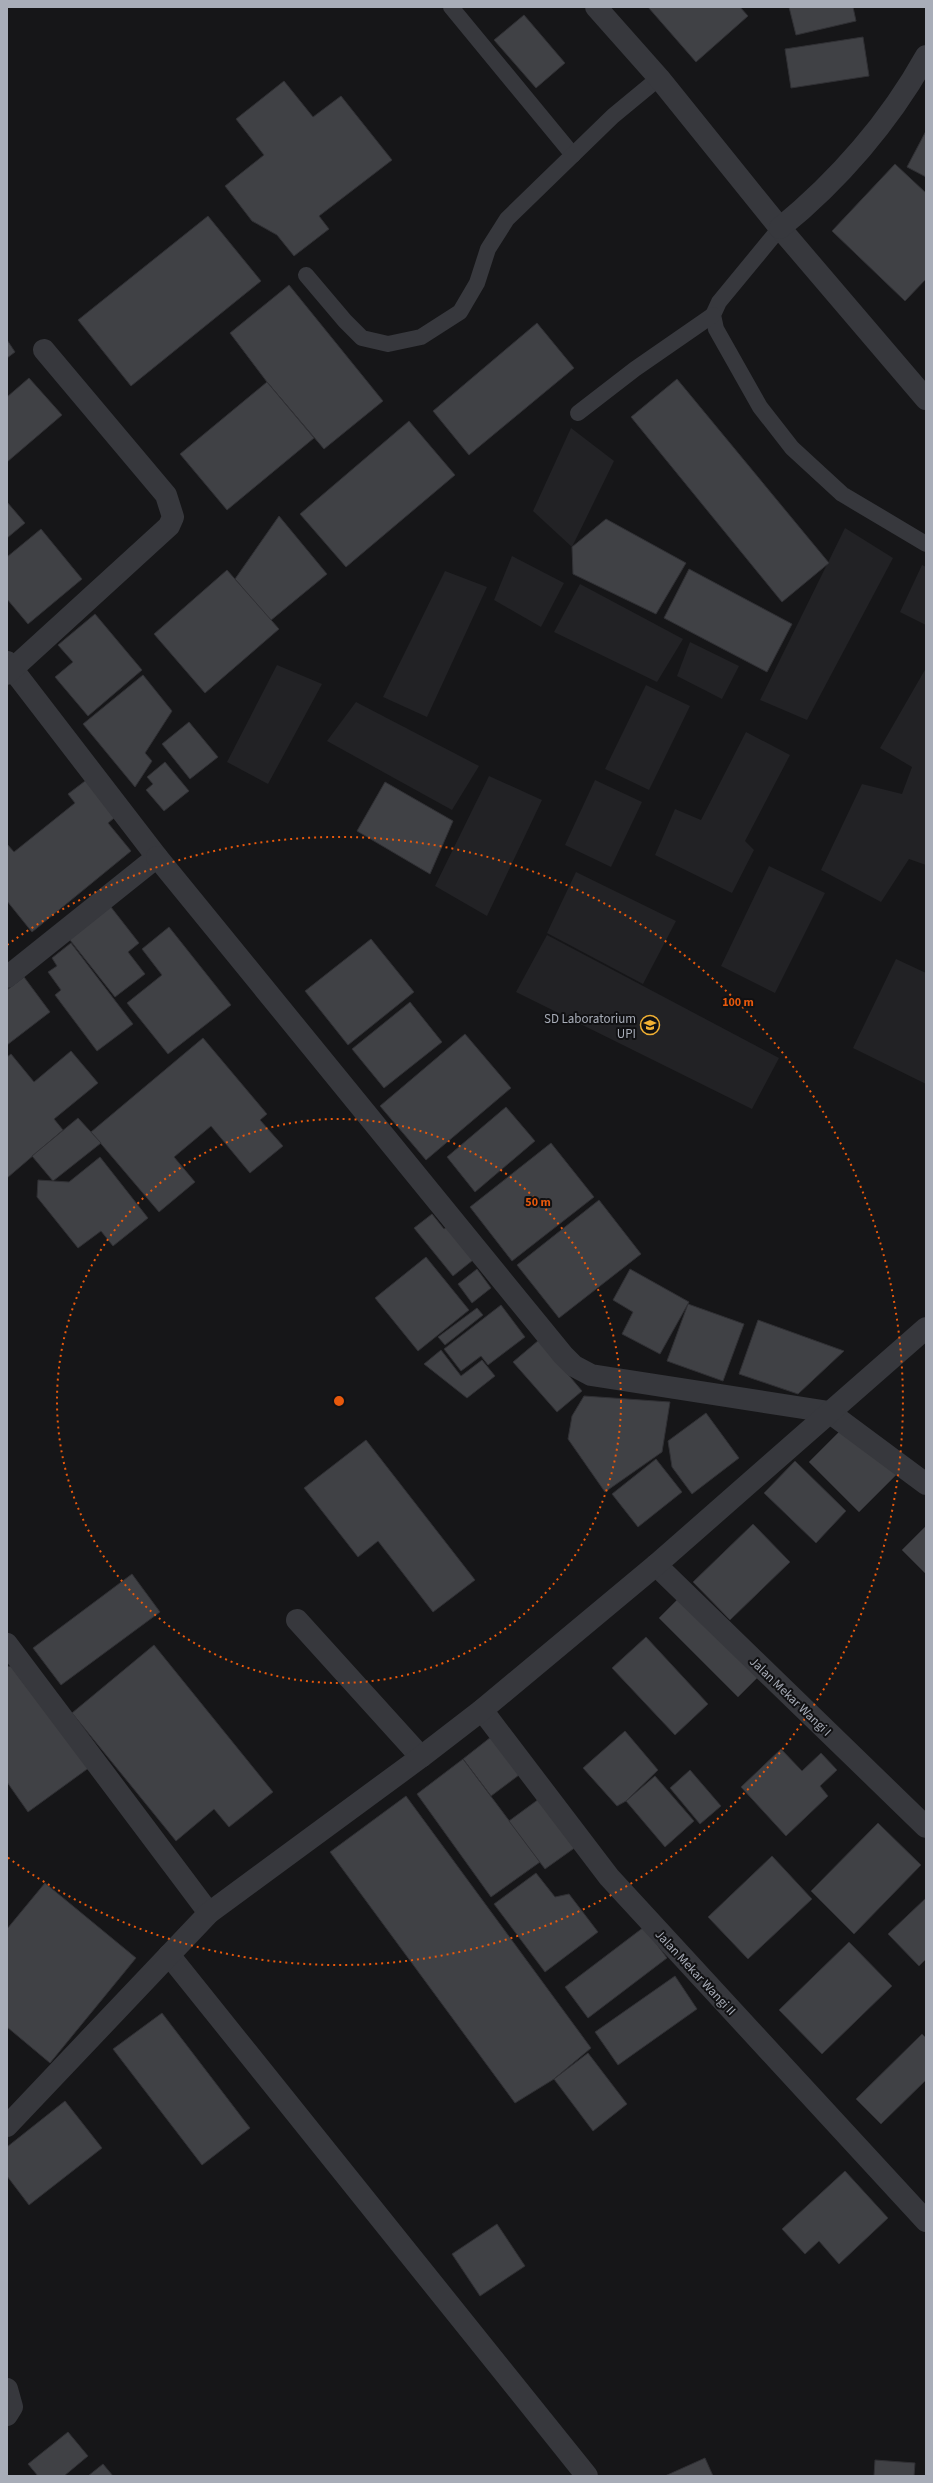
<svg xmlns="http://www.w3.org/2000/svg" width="933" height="2483" viewBox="0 0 933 2483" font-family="'Source Sans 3',sans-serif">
	<rect width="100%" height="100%" fill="#161618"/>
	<g fill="#222225">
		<path d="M571,428L614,461L572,547L533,511Z"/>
		<path d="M845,528L893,558L807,720L760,700Z"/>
		<path d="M512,556L564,583L541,627L494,600Z"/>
		<path d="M922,565L926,567V625L900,612Z"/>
		<path d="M445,571L487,587L427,717L383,697Z"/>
		<path d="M580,584L683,639L657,682L554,632Z"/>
		<path d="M690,642L739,666L722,699L677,676Z"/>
		<path d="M277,665L322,684L268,784L227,762Z"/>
		<path d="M926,668V865L909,859L881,902L821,870L862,784L902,794L912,767L880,748Z"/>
		<path d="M646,685L690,706L649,790L605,769Z"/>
		<path d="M356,702L479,766L452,810L327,741Z"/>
		<path d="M746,732L790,755L745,841L754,850L732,893L655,855L675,809L701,820Z"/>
		<path d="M489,776L542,800L487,916L435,886Z"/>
		<path d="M595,780L642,802L611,867L565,845Z"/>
		<path d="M769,866L825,893L775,993L721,966Z"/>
		<path d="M576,872L676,921L643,984L547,933Z"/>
		<path d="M547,935L779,1058L752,1109L516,992Z"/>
		<path d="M896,959L926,973V1084L853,1048Z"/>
	</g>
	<g fill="#404145" stroke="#303034">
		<path d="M648,7H740L748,16L696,62Z"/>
		<path d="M789,7H853L856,21L796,35Z"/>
		<path d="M524,15L565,63L536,88L494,40Z"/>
		<path d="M863,37L869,76L791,88L785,49Z"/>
		<path d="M284,81L313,117L341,96L392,160L319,216L329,229L294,256L277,235L252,221L225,186L264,155L236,119Z"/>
		<path d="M926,131V177L907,167Z"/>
		<path d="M895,164L926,193V279L905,301L832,231Z"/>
		<path d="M208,216L261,281L131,386L78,320Z"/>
		<path d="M289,285L383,401L324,449L267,382L230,333Z"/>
		<path d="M537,323L574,368L469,455L433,411Z"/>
		<path d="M7,340L15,352L7,358Z"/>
		<path d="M29,378L62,415L7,462V397Z"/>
		<path d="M677,379L829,563L782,602L631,417Z"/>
		<path d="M267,382L314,438L227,510L180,454Z"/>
		<path d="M409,421L455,475L346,567L300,514Z"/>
		<path d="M7,502L25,523L7,538Z"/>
		<path d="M279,516L327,574L270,621L235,579Z"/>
		<path d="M606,519L686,563L656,614L573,574L572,547Z"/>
		<path d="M41,529L82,579L28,624L7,599V557Z"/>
		<path d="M689,569L792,624L767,672L664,618Z"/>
		<path d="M227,570L279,629L205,693L154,634Z"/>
		<path d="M95,614L142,670L88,716L55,677L73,662L58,645Z"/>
		<path d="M143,675L172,711L145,753L152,761L135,787L83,724Z"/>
		<path d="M189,722L218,757L190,779L162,744Z"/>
		<path d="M165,762L189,791L164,811L146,790L153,784L147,777Z"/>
		<path d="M89,778L119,814L108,823L131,851L32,932L7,901V844L14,852L75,803L68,794Z"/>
		<path d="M385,782L453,821L430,874L357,831Z"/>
		<path d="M107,902L139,943L128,952L145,974L115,997L66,935Z"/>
		<path d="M169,927L231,1005L168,1054L127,1003L162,975L142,949Z"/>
		<path d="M371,939L414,992L348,1045L305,991Z"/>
		<path d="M71,943L133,1024L97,1051L55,995L61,990L48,972L57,966L52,958Z"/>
		<path d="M24,977L50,1012L7,1045V990Z"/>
		<path d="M410,1002L442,1042L384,1088L352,1049Z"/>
		<path d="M465,1034L511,1088L426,1160L380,1106Z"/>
		<path d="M203,1038L267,1114L260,1120L283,1146L250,1173L211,1126L174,1157L195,1182L159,1212L91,1132Z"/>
		<path d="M71,1051L98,1083L54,1119L63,1130L7,1178V1057L11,1054L34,1082Z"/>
		<path d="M506,1107L535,1141L475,1192L447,1157Z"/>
		<path d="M78,1118L101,1143L53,1181L32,1156Z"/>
		<path d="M551,1143L594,1197L512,1261L470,1207Z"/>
		<path d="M100,1157L148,1218L113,1246L101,1231L78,1248L37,1197L38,1180L69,1182Z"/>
		<path d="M599,1200L641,1254L559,1318L517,1265Z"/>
		<path d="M432,1214L444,1229L447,1227L473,1260L453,1276L414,1228Z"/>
		<path d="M426,1257L469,1310L418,1351L375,1298Z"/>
		<path d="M477,1269L491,1288L472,1303L458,1284Z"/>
		<path d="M630,1269L689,1302L660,1354L622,1334L633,1312L613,1300Z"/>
		<path d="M688,1304L744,1324L723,1381L667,1361Z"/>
		<path d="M501,1305L525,1337L488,1365L481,1356L461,1371L444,1349Z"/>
		<path d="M477,1308L483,1315L445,1345L438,1337Z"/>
		<path d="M758,1320L844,1351L798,1394L739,1374Z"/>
		<path d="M539,1340L582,1391L557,1412L513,1362Z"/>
		<path d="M441,1350L461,1376L482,1360L495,1376L467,1398L424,1364Z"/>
		<path d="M584,1396L670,1402L662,1452L605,1492L568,1439L572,1416Z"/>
		<path d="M706,1413L739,1458L692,1494L672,1467L668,1441Z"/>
		<path d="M846,1425L896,1475L859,1512L809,1462Z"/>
		<path d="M366,1440L475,1580L433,1612L378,1541L358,1557L304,1488Z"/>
		<path d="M656,1459L682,1492L638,1527L612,1494Z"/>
		<path d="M795,1461L846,1511L816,1543L764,1493Z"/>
		<path d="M753,1524L790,1562L730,1620L693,1582Z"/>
		<path d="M926,1526V1574L902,1550Z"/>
		<path d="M132,1574L160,1612L61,1685L33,1648Z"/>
		<path d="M679,1598L758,1677L738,1697L659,1618Z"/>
		<path d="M646,1637L708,1704L675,1735L612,1668Z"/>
		<path d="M154,1645L273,1792L229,1827L214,1809L176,1841L72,1713Z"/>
		<path d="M16,1665L90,1767L28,1812L7,1782V1667Z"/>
		<path d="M625,1731L658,1770L626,1801L617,1806L583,1768Z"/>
		<path d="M491,1737L519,1775L491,1796L463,1759Z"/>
		<path d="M781,1749L802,1771L821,1753L837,1770L820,1786L828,1796L786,1836L741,1787Z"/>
		<path d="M463,1759L540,1862L491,1897L417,1794Z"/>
		<path d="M690,1770L721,1806L700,1824L670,1788Z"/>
		<path d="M655,1776L694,1821L665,1847L626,1801Z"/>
		<path d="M406,1796L591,2048L554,2079L515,2103L330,1852Z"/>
		<path d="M543,1796L580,1844L545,1869L509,1821Z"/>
		<path d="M878,1823L921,1865L854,1934L811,1891Z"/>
		<path d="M772,1856L812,1899L748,1959L708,1917Z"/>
		<path d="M536,1873L555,1897L569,1894L598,1932L545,1972L494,1904Z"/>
		<path d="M45,1883L136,1958L50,2063L7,2027V1929Z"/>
		<path d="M926,1898V1959L919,1966L888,1934Z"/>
		<path d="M644,1927L667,1958L588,2018L565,1987Z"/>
		<path d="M849,1942L892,1986L822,2054L779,2010Z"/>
		<path d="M675,1976L697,2009L618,2065L595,2032Z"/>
		<path d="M162,2013L250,2128L202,2165L113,2049Z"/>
		<path d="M922,2034L926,2038V2080L881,2124L856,2099Z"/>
		<path d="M588,2053L627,2104L593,2131L554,2079Z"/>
		<path d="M65,2101L102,2148L29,2205L7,2176V2147Z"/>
		<path d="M845,2171L888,2218L839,2264L819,2241L805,2254L782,2229Z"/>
		<path d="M497,2224L525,2266L480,2296L452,2254Z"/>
		<path d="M68,2432L88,2456L64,2476H38L28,2464Z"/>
		<path d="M705,2458L713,2476H665Z"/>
		<path d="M875,2460L915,2463L914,2476H874Z"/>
		<path d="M103,2464L113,2476H88Z"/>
	</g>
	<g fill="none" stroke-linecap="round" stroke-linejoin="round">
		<g stroke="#37383d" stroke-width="16">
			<path d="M451,7L573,155"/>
			<path d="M780,228L719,302L713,315L716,329L760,407L792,448L842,494L926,544"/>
			<path d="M306,275L345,321L362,338L388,344L421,337L460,312L477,283L488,249L507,219L613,116L659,78"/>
			<path d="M578,413L635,369L713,315"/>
		</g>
		<g stroke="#37383d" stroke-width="22">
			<path d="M596,7L659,78L780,228L926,399"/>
			<path d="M780,228C838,181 890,121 926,56"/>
			<path d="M7,662L157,857L7,977"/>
			<path d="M7,674L169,526L173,517L166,495L44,350"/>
			<path d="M157,857L563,1355L574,1366L591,1375L829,1412L926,1484"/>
			<path d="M656,1565L926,1827"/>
			<path d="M297,1620L421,1757"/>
			<path d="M7,1644L209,1913"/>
			<path d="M482,1710L609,1877L926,2221"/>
			<path d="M169,1955L587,2476"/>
			<path d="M7,2389L12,2407L7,2415"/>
		</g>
		<path stroke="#37383d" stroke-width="22" d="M7,2126L209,1913L421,1757L482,1710L656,1565L926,1328"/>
	</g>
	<g fill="none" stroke="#e8590c" stroke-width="2" stroke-dasharray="2 4">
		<circle cx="339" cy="1401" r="282"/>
		<path d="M7 945A564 564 0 1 1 7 1857"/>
	</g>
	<defs>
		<symbol id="school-ring" viewBox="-11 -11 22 22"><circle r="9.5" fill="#111113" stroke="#f2b134" stroke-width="1.5"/><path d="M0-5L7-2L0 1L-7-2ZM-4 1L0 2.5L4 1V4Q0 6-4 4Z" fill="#f2b134"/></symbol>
	</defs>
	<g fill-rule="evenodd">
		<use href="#school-ring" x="639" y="1014" width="22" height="22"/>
	</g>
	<g text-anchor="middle" stroke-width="4" stroke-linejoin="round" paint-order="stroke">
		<g font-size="13" fill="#a8adb8" stroke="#111113" text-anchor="end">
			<text x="636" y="1023">SD Laboratorium<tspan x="636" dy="15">UPI</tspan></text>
		</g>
		<g font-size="13" fill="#a8adb8" stroke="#111113">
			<text transform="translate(791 1696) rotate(44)" y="5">Jalan Mekar Wangi I</text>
			<text transform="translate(696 1972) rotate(47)" y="5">Jalan Mekar Wangi II</text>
		</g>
	</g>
	<circle cx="339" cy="1401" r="6" fill="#e8590c" stroke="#111113" stroke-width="2"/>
	<g font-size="12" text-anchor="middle" font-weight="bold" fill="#e8590c" stroke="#111113" stroke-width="4" stroke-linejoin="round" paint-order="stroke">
		<text x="738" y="1006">100 m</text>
		<text x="538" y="1206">50 m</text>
	</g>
	<rect width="933" height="2483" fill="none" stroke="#a8adb8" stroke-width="16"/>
</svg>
